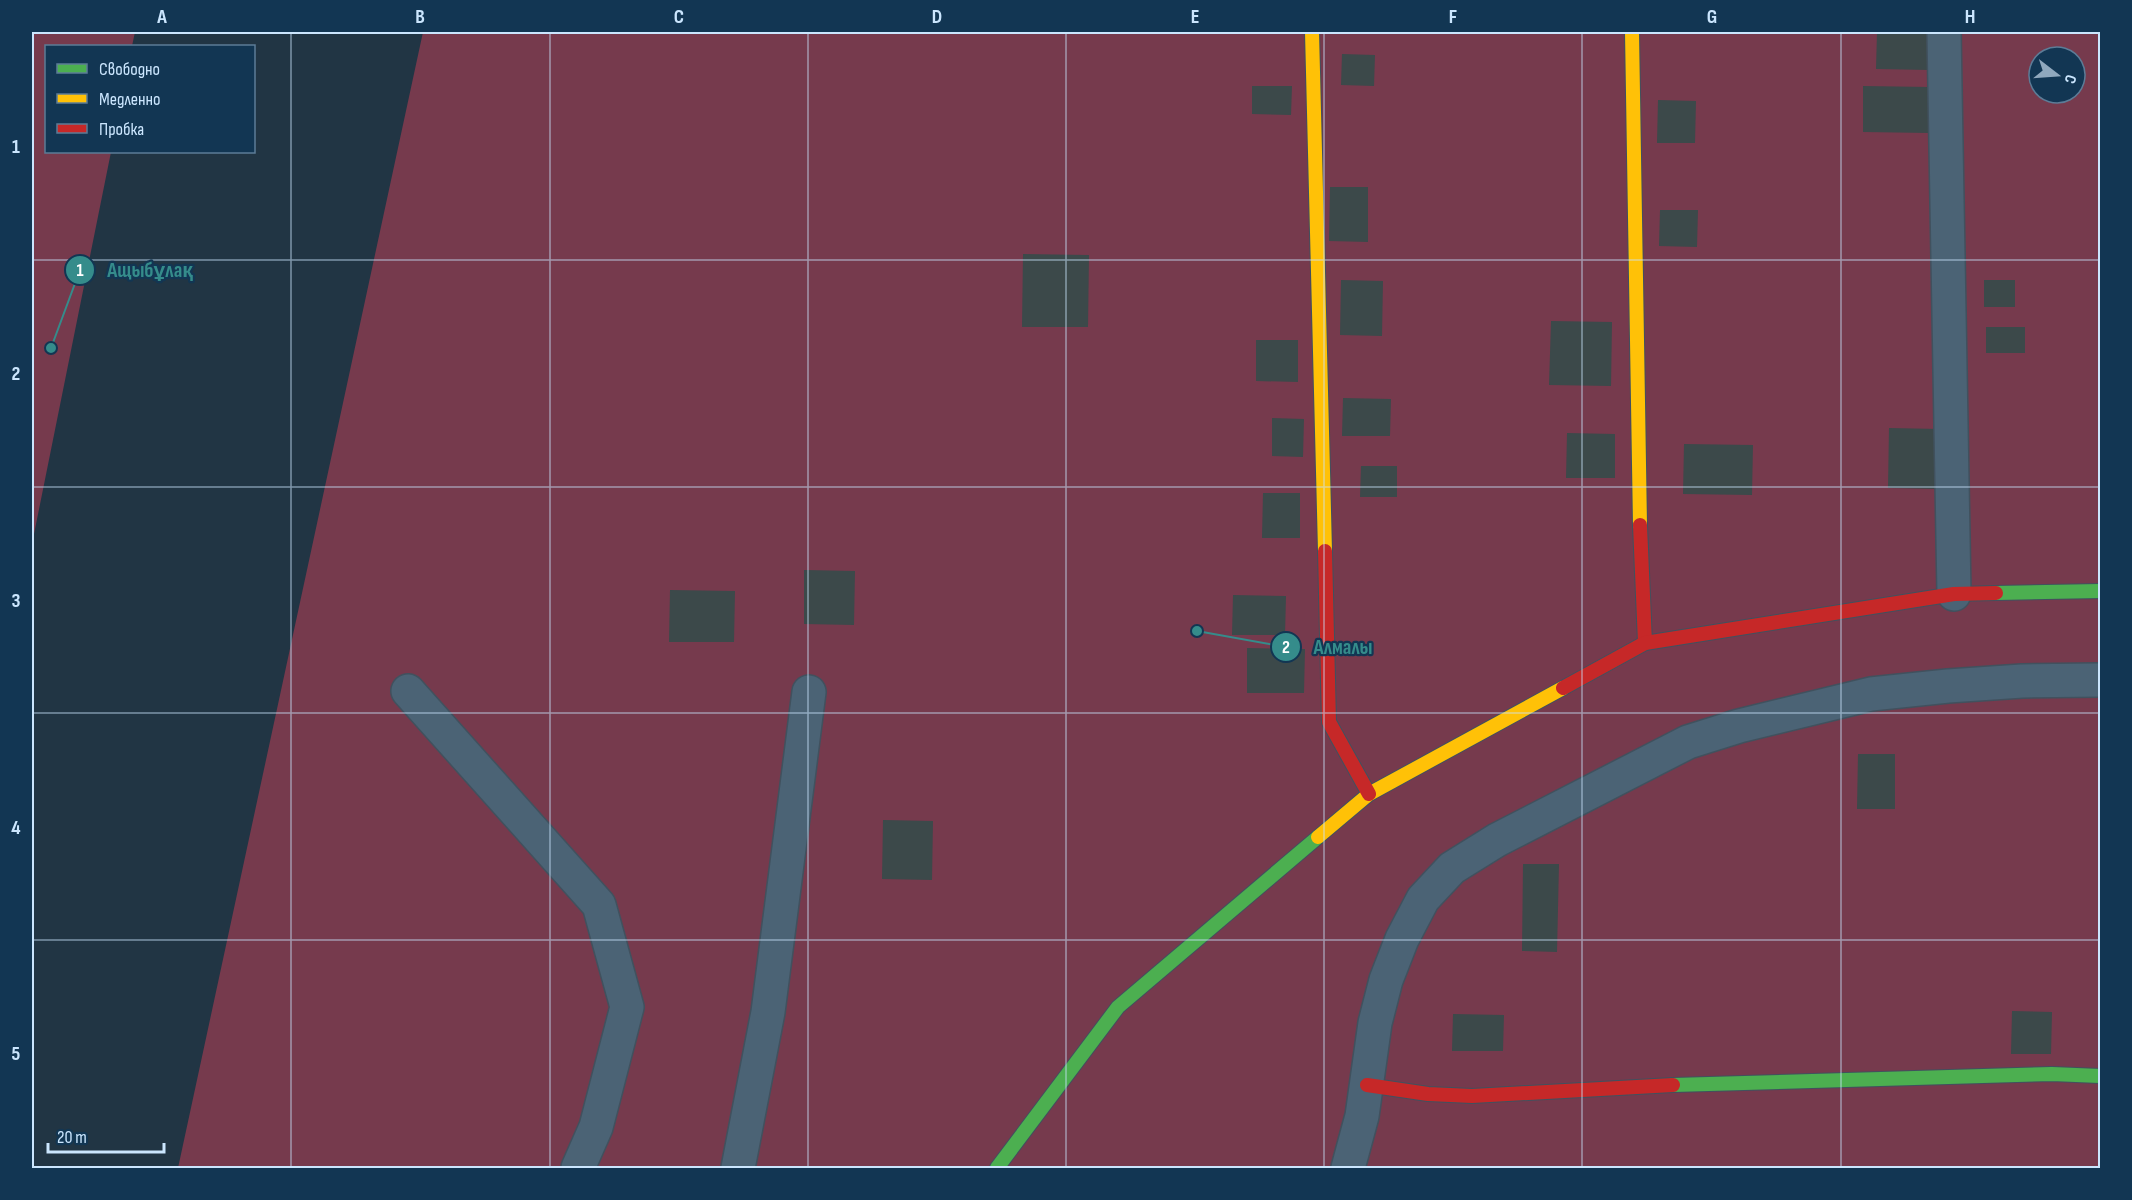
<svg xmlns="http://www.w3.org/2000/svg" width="2132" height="1200" viewBox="0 0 2132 1200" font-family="'Sofia Sans Condensed',sans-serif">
	<rect width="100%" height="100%" fill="#213544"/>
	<g fill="#763a4d" fill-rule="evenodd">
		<path d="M32,32H135L132,46H46V152H111L32,544Z"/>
		<path d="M423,32H2100V1168H178ZM2039,57H2075V93H2039Z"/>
	</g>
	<g fill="#3c494a">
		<path d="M1877,32H1929V70L1876,69Z"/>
		<rect x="1973" y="32" width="51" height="2"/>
		<path d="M1342,54L1375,55L1374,86L1341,85Z"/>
		<path d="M1252,86H1292L1291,115L1252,114Z"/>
		<path d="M1863,86L1930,87L1929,133L1863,132Z"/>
		<path d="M1658,100L1696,101L1695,143H1657Z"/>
		<path d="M1330,187H1368V242L1329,241Z"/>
		<path d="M1660,210H1698L1697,247L1659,246Z"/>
		<path d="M1023,254L1089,255L1088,327H1022Z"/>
		<path d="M1341,280L1383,281L1382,336L1340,335Z"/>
		<rect x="1984" y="280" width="31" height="27"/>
		<path d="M1551,321L1612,322L1611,386L1549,385Z"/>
		<rect x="1986" y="327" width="39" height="26"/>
		<path d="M1256,340H1298V382L1256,381Z"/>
		<path d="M1343,398L1391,399L1390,436H1342Z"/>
		<path d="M1272,418L1304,419L1303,457L1272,456Z"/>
		<path d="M1889,428L1940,429L1939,489L1888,488Z"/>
		<path d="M1567,433L1615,434V478H1566Z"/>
		<path d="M1684,444L1753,445L1752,495L1683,494Z"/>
		<path d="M1361,466H1397V497H1360Z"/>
		<path d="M1263,493H1300V538H1262Z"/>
		<path d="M804,570L855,571L854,625L804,624Z"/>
		<path d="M670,590L735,591L734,642H669Z"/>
		<path d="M1233,595L1286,596L1285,635H1232Z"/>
		<path d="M1247,648L1305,649L1304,693H1247Z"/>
		<path d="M1858,754H1895V809H1857Z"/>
		<path d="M883,820L933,821L932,880L882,879Z"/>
		<path d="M1523,864H1559L1557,952L1522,951Z"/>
		<path d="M2012,1011L2052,1012L2051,1054H2011Z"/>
		<path d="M1453,1014L1504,1015L1503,1051H1452Z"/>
	</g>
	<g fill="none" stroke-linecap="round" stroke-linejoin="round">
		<defs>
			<g id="street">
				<path d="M1944,32L1954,594"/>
				<path d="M408,691L599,905L627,1007L596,1127L578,1168"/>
				<path d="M738,1168L768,1012L809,692"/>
				<path d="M1348,1168L1362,1116L1375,1023L1386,980L1402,939L1423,899L1452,868L1497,840L1688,742L1739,726L1871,694L1948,686L2022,681L2100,680"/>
			</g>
			<g id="fast">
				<path d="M1996,593L2100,591"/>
				<path d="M1673,1085L2052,1074L2100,1076"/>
				<path d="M997,1168L1118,1007L1318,837"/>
			</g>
			<g id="slow">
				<path d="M1312,32L1325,551"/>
				<path d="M1632,32L1640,525"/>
				<path d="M1318,837L1369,794L1563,688"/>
			</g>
			<g id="jam">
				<path d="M1640,525L1645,643"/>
				<path d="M1325,551L1329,722L1369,794"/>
				<path d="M1563,688L1645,643L1954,594L1996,593"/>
				<path d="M1367,1085L1428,1094L1472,1096L1673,1085"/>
			</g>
		</defs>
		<use href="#street" stroke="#41515e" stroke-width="36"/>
		<use href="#fast" stroke="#41515e" stroke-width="16"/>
		<use href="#slow" stroke="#41515e" stroke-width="16"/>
		<use href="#jam" stroke="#41515e" stroke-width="16"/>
		<use href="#street" stroke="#4b6375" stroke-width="33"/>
		<use href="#fast" stroke="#4caf50" stroke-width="14"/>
		<use href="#slow" stroke="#ffc107" stroke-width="14"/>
		<use href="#jam" stroke="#c62828" stroke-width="14"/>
	</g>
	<path fill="none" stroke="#cbe6fe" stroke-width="1.5" stroke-opacity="0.55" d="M291,32V1168M550,32V1168M808,32V1168M1066,32V1168M1324,32V1168M1582,32V1168M1841,32V1168M32,260H2100M32,487H2100M32,713H2100M32,940H2100"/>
	<path fill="none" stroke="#358c8b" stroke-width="2" d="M51 348L80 270M1197 631L1286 647"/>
	<g fill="#358c8b" stroke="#123653" stroke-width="2">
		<circle cx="51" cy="348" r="6"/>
		<circle cx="1197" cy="631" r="6"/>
		<circle cx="80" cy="270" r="15"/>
		<circle cx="1286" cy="647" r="15"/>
	</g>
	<g font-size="18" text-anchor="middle" font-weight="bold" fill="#fff">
		<text x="80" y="276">1</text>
		<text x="1286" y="653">2</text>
	</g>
	<g font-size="21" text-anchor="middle" font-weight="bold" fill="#358c8b" stroke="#123653" stroke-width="4.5" stroke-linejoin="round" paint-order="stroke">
		<text x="150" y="277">Ащыбұлақ</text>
		<text x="1343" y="654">Алмалы</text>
	</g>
	<rect width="2132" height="1200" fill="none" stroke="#123653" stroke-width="66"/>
	<rect x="45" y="45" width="210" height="108" fill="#123653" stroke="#5c7c97" stroke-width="1.5"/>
	<rect x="57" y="64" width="30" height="9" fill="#4caf50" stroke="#5c7c97" stroke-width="1.5"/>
	<text x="99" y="75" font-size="18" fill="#cbe6fe">Свободно</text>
	<rect x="57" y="94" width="30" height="9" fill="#ffc107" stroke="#5c7c97" stroke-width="1.5"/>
	<text x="99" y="105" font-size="18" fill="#cbe6fe">Медленно</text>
	<rect x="57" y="124" width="30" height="9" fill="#c62828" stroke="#5c7c97" stroke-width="1.5"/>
	<text x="99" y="135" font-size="18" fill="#cbe6fe">Пробка</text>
	<g transform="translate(2057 75) rotate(107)"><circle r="28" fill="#123653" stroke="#5c7c97" stroke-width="1.5"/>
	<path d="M0-4.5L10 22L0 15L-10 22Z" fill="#90a8bd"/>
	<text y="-9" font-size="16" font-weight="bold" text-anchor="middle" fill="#cbe6fe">С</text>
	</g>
	<path d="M48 1143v9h116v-9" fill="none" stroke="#cbe6fe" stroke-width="3"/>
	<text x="57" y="1143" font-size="18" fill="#cbe6fe" stroke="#123653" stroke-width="4.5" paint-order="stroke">20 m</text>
	<rect x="33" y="33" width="2066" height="1134" fill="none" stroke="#cbe6fe" stroke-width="2"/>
	<g font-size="20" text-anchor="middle" font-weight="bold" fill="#cbe6fe">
		<text x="162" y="23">A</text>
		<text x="420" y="23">B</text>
		<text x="679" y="23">C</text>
		<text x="937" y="23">D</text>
		<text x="1195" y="23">E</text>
		<text x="1453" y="23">F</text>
		<text x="1712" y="23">G</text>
		<text x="1970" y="23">H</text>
		<text x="16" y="153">1</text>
		<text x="16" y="380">2</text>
		<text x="16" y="607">3</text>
		<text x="16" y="834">4</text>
		<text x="16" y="1060">5</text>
	</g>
</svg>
